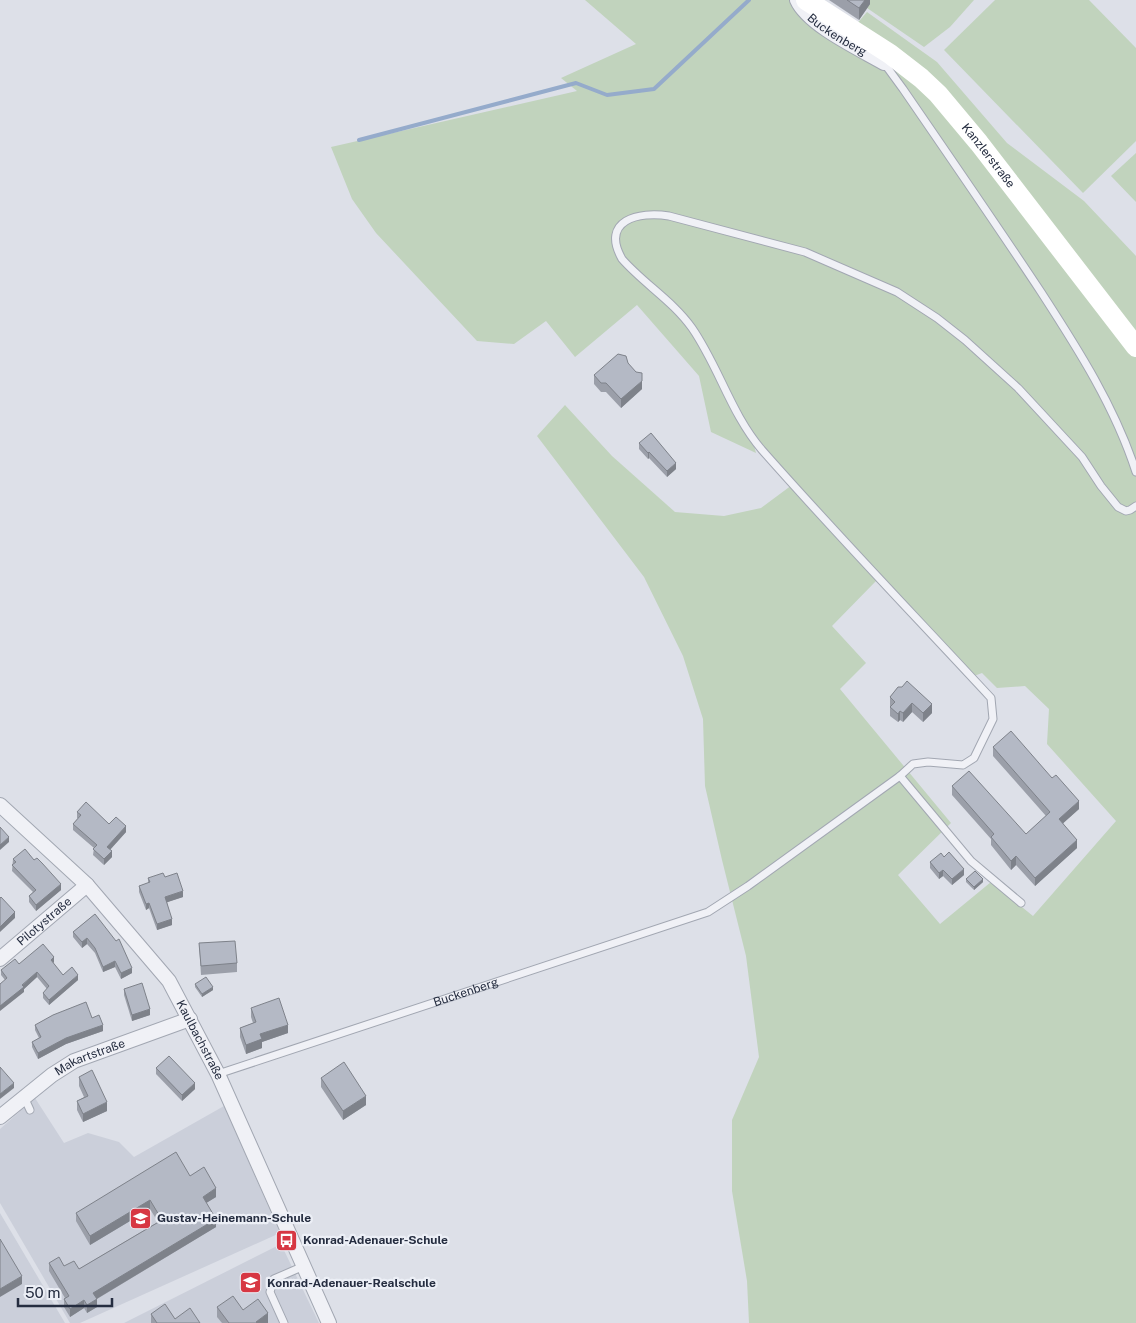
<svg xmlns="http://www.w3.org/2000/svg" width="1136" height="1323" viewBox="0 0 1136 1323" font-family="'Public Sans',sans-serif">
	<rect width="100%" height="100%" fill="#dde0e8"/>
	<g fill="#cbcfda">
		<path d="M35,1098L64,1143L88,1133L119,1142L134,1157L224,1106L280,1233L80,1323H70L0,1203V1129Z"/>
		<path d="M0,1213L65,1323H0Z"/>
		<path d="M281,1244L319,1323H124Z"/>
	</g>
	<g fill="#c1d3bd" fill-rule="evenodd">
		<path d="M585,0H791L848,34L867,12L937,62L1007,143L1084,201L1136,256V1323H749L747,1281L732,1191V1120L759,1057L746,956L722,860L705,786L703,719L683,656L644,577L537,436L565,405L612,456L675,512L724,516L761,508L792,485L752,438L756,453L711,432L699,376L637,305L575,357L546,321L514,344L477,341L376,233L352,199L331,147L577,91L561,78L636,44ZM876,581L974,676L982,673L997,688L1025,686L1049,709L1047,744L1116,821L1033,916L991,882L940,924L898,875L951,823L840,689L866,663L832,626Z"/>
		<path d="M865,0H974L950,27L924,47L867,8Z"/>
		<path d="M995,0H1089L1136,48V141L1083,193L944,50Z"/>
		<path d="M1136,153V202L1111,176Z"/>
	</g>
	<g fill="none" stroke-linecap="round" stroke-linejoin="round">
		<path stroke="#95abcb" stroke-width="4" d="M359,140L576,83L607,95L654,89L749,0"/>
		<defs>
			<g id="lane">
				<path d="M884,63L903,89C949,156 996,224 1041,292C1078,349 1115,407 1136,472"/>
				<path d="M900,776L971,861L1021,903"/>
				<path id="s1" d="M218,1074L708,912L748,886L900,776L913,764L928,762L963,765L974,758L993,719L991,698C915,616 836,534 762,450C731,414 719,367 692,328C673,301 644,284 622,259C600,220 639,211 669,216L805,252L897,292L937,318L965,340L1018,388L1082,457L1101,486L1118,507L1126,511L1130,510L1136,506"/>
				<path d="M24,1097L30,1110"/>
				<path d="M284,1323L270,1292L274,1279L304,1266"/>
			</g>
			<g id="street">
				<path id="s2" d="M797,0C808,25 860,49 884,63"/>
				<path id="s3" d="M0,805L87,885L169,981L218,1074L329,1323"/>
				<path id="s4" d="M0,959L87,885"/>
				<path id="s5" d="M0,1117L52,1075L74,1061L190,1019"/>
			</g>
		</defs>
		<use href="#lane" stroke="#a2a7b2" stroke-width="9"/>
		<use href="#street" stroke="#a2a7b2" stroke-width="16"/>
		<use href="#lane" stroke="#f0f1f6" stroke-width="7"/>
		<use href="#street" stroke="#f0f1f6" stroke-width="14"/>
		<path stroke="#fff" stroke-width="20" id="s6" d="M806,0L890,54L921,78L938,94L979,143L1136,347"/>
	</g>
	<g fill="#9b9fa9">
		<path d="M829,0H870V4L859,20Z"/>
		<path d="M628,363L642,389L621,408L606,392H601L594,384V375Z"/>
		<path d="M639,443L676,469L667,477L649,458L648,459L639,449Z"/>
		<path d="M898,687L932,713L923,722L912,712L903,722L900,720L898,722L890,716V697Z"/>
		<path d="M993,747L1079,809L1063,823L1077,848L1035,886L1016,865L1011,870L991,845V839L952,795V786L1026,834L1046,816L993,756Z"/>
		<path d="M77,812L109,824L126,832L110,850L112,857L104,865L93,855L94,848L73,830V824L78,818H77Z"/>
		<path d="M944,857L964,875L952,885L943,876L939,879L930,868V862Z"/>
		<path d="M13,859L34,860L61,890L36,911L29,902V896L33,892L12,871Z"/>
		<path d="M165,877L183,897L167,902L172,925L157,930L149,908L146,910L139,892V886L148,883V878Z"/>
		<path d="M966,879L983,882L974,890L966,882Z"/>
		<path d="M95,914L132,973L121,979L115,967L103,972L95,953L87,944L82,948L73,937V932Z"/>
		<path d="M199,943L237,963V972L201,975Z"/>
		<path d="M54,962L53,963L63,975L78,980L49,1005L43,998V993L47,989L37,977L24,989V992L5,980L1,975V970L19,964Z"/>
		<path d="M195,984L213,990L202,997L195,987Z"/>
		<path d="M124,989L150,1015L132,1021L124,995Z"/>
		<path d="M251,1008L288,1033L262,1042V1048L246,1054L240,1037V1028L253,1023L251,1017Z"/>
		<path d="M92,1018L103,1031L66,1044L38,1059L32,1047V1042L39,1038L35,1030V1025Z"/>
		<path d="M156,1068L195,1089L182,1101L156,1074Z"/>
		<path d="M79,1077L107,1111L83,1122L77,1110V1101L84,1097L79,1086Z"/>
		<path d="M321,1078L366,1105L343,1120L321,1087Z"/>
		<path d="M190,1176L216,1197L206,1203L216,1227L97,1299V1307L87,1313L84,1308L70,1317L64,1307V1299L65,1298L49,1271V1263L79,1269L158,1222L150,1209L90,1245L76,1221V1213Z"/>
		<path d="M217,1307L243,1310L268,1323H222L217,1317Z"/>
		<path d="M151,1314L175,1319L200,1323H151Z"/>
	</g>
	<g fill="#7e828a">
		<path d="M865,0H870V4L859,20V8Z"/>
		<path d="M642,381V389L621,408V399Z"/>
		<path d="M649,452V458L648,459V453Z"/>
		<path d="M676,463V469L667,477V471Z"/>
		<path d="M912,703V712L903,722V713Z"/>
		<path d="M932,704V713L923,722V713Z"/>
		<path d="M900,711V720L898,722V714Z"/>
		<path d="M1079,801V809L1059,827V819Z"/>
		<path d="M126,826V832L107,853V847Z"/>
		<path d="M9,837V842L0,850V845Z"/>
		<path d="M1077,840V848L1035,886V878Z"/>
		<path d="M112,851V857L104,865V859Z"/>
		<path d="M1016,856V865L1011,870V861Z"/>
		<path d="M964,869V875L952,885V879Z"/>
		<path d="M943,870V876L939,879V873Z"/>
		<path d="M983,879V882L974,890V887Z"/>
		<path d="M61,884V890L36,911V905Z"/>
		<path d="M183,891V897L165,903V897Z"/>
		<path d="M149,903V908L146,910V904Z"/>
		<path d="M15,912V918L0,932V927Z"/>
		<path d="M172,919V925L157,930V924Z"/>
		<path d="M87,938V944L82,948V942Z"/>
		<path d="M54,957V962L51,965V960Z"/>
		<path d="M115,961V967L103,972V967Z"/>
		<path d="M132,968V973L121,979V973Z"/>
		<path d="M37,972V977L24,989V992L0,1011V1006Z"/>
		<path d="M78,975V980L49,1005V1000Z"/>
		<path d="M213,987V990L202,997V994Z"/>
		<path d="M150,1009V1015L132,1021V1015Z"/>
		<path d="M103,1025V1031L66,1044L38,1059V1053L66,1038Z"/>
		<path d="M288,1025V1033L262,1042V1048L246,1054V1045L260,1034Z"/>
		<path d="M14,1083V1088L0,1099V1094Z"/>
		<path d="M195,1083V1089L182,1101V1095Z"/>
		<path d="M366,1096V1105L343,1120V1111Z"/>
		<path d="M107,1102V1111L83,1122V1114Z"/>
		<path d="M216,1188V1197L203,1205V1197Z"/>
		<path d="M150,1200V1209L90,1245V1236Z"/>
		<path d="M216,1219V1227L93,1301V1293Z"/>
		<path d="M22,1276V1284L0,1297V1289Z"/>
		<path d="M97,1299V1307L87,1313V1305Z"/>
		<path d="M84,1300V1308L70,1317V1309Z"/>
		<path d="M268,1313V1323H256V1322Z"/>
	</g>
	<g fill="#b4b9c5" stroke="#7e828a">
		<path d="M847,0H865L859,8Z"/>
		<path d="M618,354L626,356L628,363L636,372L642,373V381L621,399L606,383H601L594,375Z"/>
		<path d="M651,433L676,463L667,471L649,452L648,453L639,443Z"/>
		<path d="M907,681L932,704L923,713L912,703L903,713L900,711L898,714L890,707L895,702L890,697L898,687H902Z"/>
		<path d="M1011,731L1052,778L1056,775L1079,801L1059,819L1077,840L1035,878L1016,856L1011,861L991,837L994,834L952,786L969,771L1026,834L1050,812L993,747Z"/>
		<path d="M86,802L109,824L116,817L126,826L107,847L112,851L104,859L93,849L97,845L73,824L81,815L77,812Z"/>
		<path d="M0,827L9,837L0,845Z"/>
		<path d="M25,849L34,860L37,858L42,863L61,884L36,905L29,896L36,890L12,865L16,862L13,859Z"/>
		<path d="M949,852L964,869L952,879L943,870L939,873L930,862L941,853L944,857Z"/>
		<path d="M975,871L983,879L974,887L966,879Z"/>
		<path d="M163,873L165,877L177,873L183,891L165,897L172,919L157,924L149,903L146,904L139,886L150,882L148,878Z"/>
		<path d="M1,897L15,912L0,927V898Z"/>
		<path d="M95,914L116,941L119,939L132,968L121,973L115,961L103,967L95,948L87,938L82,942L73,932Z"/>
		<path d="M235,941L237,963L201,966L199,943Z"/>
		<path d="M43,944L54,957L51,960L63,975L72,967L78,975L49,1000L43,993L49,986L37,972L22,985L24,987L0,1006V984L7,978L1,970L15,959L19,964Z"/>
		<path d="M206,977L213,987L202,994L195,984Z"/>
		<path d="M142,983L150,1009L132,1015L124,989Z"/>
		<path d="M279,998L288,1025L260,1034L262,1039L246,1045L240,1028L256,1022L251,1008Z"/>
		<path d="M86,1002L92,1018L99,1015L103,1025L66,1038L38,1053L32,1042L41,1037L35,1025L53,1015Z"/>
		<path d="M169,1056L195,1083L182,1095L156,1068Z"/>
		<path d="M344,1062L366,1096L343,1111L321,1078Z"/>
		<path d="M0,1067L14,1083L0,1094Z"/>
		<path d="M92,1070L107,1102L83,1114L77,1101L88,1096L79,1077Z"/>
		<path d="M176,1152L190,1176L204,1167L216,1188L203,1197L216,1219L93,1293L97,1299L87,1305L84,1300L70,1309L64,1299L69,1296L49,1263L59,1257L64,1266L74,1261L79,1269L162,1220L150,1200L90,1236L76,1213Z"/>
		<path d="M0,1239L22,1276L0,1289Z"/>
		<path d="M233,1296L243,1310L258,1299L268,1313L256,1322L257,1323H229L217,1307Z"/>
		<path d="M165,1304L175,1319L190,1308L200,1323H157L151,1314Z"/>
	</g>
	<defs>
		<symbol id="school-square" viewBox="-11 -11 22 22"><rect x="-9" y="-9" width="18" height="18" rx="4" fill="#d73743" stroke="#eceff6"/><path d="M0-5L7-2L0 1L-7-2ZM-4 1L0 2.5L4 1V4Q0 6-4 4Z" fill="#fff"/></symbol>
		<symbol id="bus-square" viewBox="-11 -11 22 22"><rect x="-9" y="-9" width="18" height="18" rx="4" fill="#d73743" stroke="#eceff6"/><path d="M-5-6H5V4H4V6H2V4H-2V6H-4V4H-5ZM-3.5-4V0h7V-4ZM-3.5 1.2v1.5H-2V1.2ZM2 1.2v1.5H3.5V1.2Z" fill="#fff"/></symbol>
	</defs>
	<g fill-rule="evenodd">
		<use href="#school-square" x="128" y="1206" width="25" height="25"/>
		<use href="#bus-square" x="274" y="1228" width="25" height="25"/>
		<use href="#school-square" x="238" y="1270" width="25" height="25"/>
	</g>
	<g text-anchor="middle" stroke-width="4.5" stroke-linejoin="round" paint-order="stroke">
		<g font-size="12" fill="#252d40" stroke="#eceff6">
			<text dy="4" stroke="none"><textPath href="#s2" startOffset="54">Buckenberg</textPath></text>
			<text dy="4" stroke="none"><textPath href="#s6" startOffset="242">Kanzlerstraße</textPath></text>
			<text dy="4" stroke="none"><textPath href="#s4" startOffset="58">Pilotystraße</textPath></text>
			<text dy="4" stroke="none"><textPath href="#s1" startOffset="261">Buckenberg</textPath></text>
			<text dy="4" stroke="none"><textPath href="#s3" startOffset="311">Kaulbachstraße</textPath></text>
			<text dy="4" stroke="none"><textPath href="#s5" startOffset="109">Makartstraße</textPath></text>
		</g>
		<g font-size="12" font-weight="bold" fill="#252d40" stroke="#eceff6" text-anchor="start">
			<text x="157" y="1222">Gustav-Heinemann-Schule</text>
			<text x="303" y="1244">Konrad-Adenauer-Schule</text>
			<text x="267" y="1287">Konrad-Adenauer-Realschule</text>
		</g>
	</g>
	<path d="M18 1298v8h94v-8" fill="none" stroke="#252d40" stroke-width="2.5"/>
	<text x="25" y="1298" font-size="15" fill="#252d40" stroke="#eceff6" stroke-width="4" paint-order="stroke">50 m</text>
</svg>
